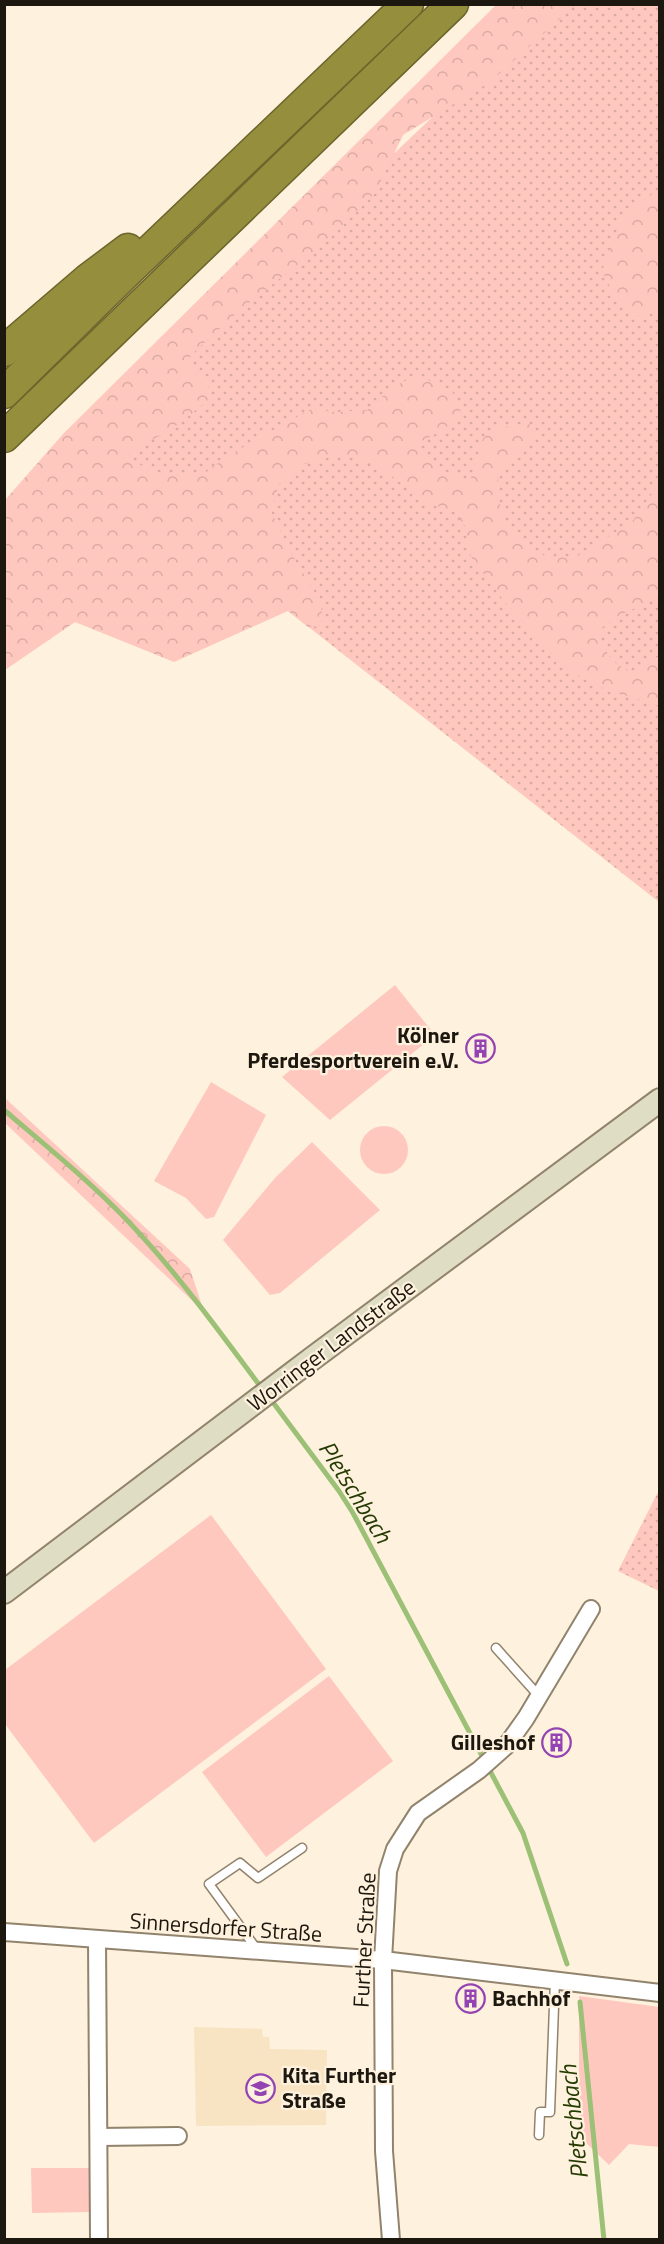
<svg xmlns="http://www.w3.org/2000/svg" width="664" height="2244" viewBox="0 0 664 2244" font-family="'Titillium Web',sans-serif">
	<defs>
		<pattern id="grass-dots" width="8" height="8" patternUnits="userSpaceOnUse" patternTransform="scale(1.5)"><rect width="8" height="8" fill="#ffc8bf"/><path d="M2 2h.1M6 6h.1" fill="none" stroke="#daaba3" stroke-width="1.8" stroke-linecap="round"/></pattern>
		<pattern id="forest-crowns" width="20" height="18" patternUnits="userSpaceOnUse" patternTransform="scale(1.5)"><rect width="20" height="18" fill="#ffc8bf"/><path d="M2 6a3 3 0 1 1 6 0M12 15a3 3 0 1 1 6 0" fill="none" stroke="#daaba3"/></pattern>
	</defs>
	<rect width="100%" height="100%" fill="#fef1dd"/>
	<path fill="#f8e4c3" d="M194,2027L262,2029L263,2037H269L270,2049L327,2050L326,2125L196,2126Z"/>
	<g fill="url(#grass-dots)">
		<path d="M550,5H659V902L83,450Z"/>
		<path d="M659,1490L660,1591H659L618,1571Z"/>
	</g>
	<g fill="url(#forest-crowns)">
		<path d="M496,5H575L490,82L403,135L375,193L325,243L241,309L190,356L191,370L207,384L212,397L180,423L123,458L169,476H201L229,455L311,409L336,412L367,410L393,387L417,375L452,391L462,415L441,431L418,443L425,460L469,484C489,432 470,429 534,424L536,436L498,479L499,501L507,527L528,546L547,557L574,558L632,522L659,484V597L616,617L599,630C603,650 612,666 632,671L659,656V706L605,689L572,672L545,648L501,597L471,557L465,526L454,511L430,504L379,467L341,454L301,465L279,484L271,511L287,546L321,603L323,626L308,627L288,611L174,662L75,622L5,670V500L64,433Z"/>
		<path d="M659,189V310L641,318L614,295L602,271L622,217Z"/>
		<path d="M4,1097L190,1269L204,1312L5,1123Z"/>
	</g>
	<g fill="#ffc8bf">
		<path d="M395,985L435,1035L330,1120L282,1077Z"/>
		<path d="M211,1082L266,1115L214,1217L206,1219L186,1198L154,1181Z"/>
		<circle cx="384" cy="1150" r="24"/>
		<path d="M312,1142L380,1210L280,1293L270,1295L223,1240L275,1178Z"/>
		<path d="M211,1515L326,1669L94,1843L5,1724V1670Z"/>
		<path d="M329,1676L393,1761L266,1857L202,1772Z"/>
		<path d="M579,1996L659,2007V2147L629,2144L609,2165L579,2136Z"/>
		<path d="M31,2168H89V2212L32,2213Z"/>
	</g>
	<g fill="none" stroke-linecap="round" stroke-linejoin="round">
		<g stroke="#9dc077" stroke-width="5">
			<path d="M4,1110C45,1145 87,1179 125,1218C176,1271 219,1331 263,1390"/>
			<path d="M269,1397L339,1491L353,1513L523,1833L567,1964"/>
			<path d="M580,2002L604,2240"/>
		</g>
		<defs>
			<g id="service">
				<path d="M496,1648L539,1696"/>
				<path d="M258,1951L209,1884L240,1863L258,1878L302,1848"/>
				<path d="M539,2135L540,2112H550L555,1980"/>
			</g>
			<g id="minor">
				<path d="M4,1932L383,1960L660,1993"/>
				<path d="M97,1940L99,2240"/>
				<path d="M99,2137L178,2136"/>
				<path d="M391,2240L384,2151L383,1960L388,1871L395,1849L418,1813L479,1770L506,1746L526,1718L591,1609"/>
			</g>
			<path id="secondary" d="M4,1592L313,1358L660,1100"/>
			<g id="motorway">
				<path d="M4,351L88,279L128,249"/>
				<path d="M4,393L123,276L408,4"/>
				<path d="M4,437L453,4"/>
			</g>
		</defs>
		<use href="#service" stroke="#91836c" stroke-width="11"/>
		<use href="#minor" stroke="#91836c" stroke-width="20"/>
		<use href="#secondary" stroke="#91836c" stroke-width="26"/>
		<use href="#motorway" stroke="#6b652c" stroke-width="33"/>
		<use href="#service" stroke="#fff" stroke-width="8"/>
		<use href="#minor" stroke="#fff" stroke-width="16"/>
		<use href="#secondary" stroke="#dfddc4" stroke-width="22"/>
		<use href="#motorway" stroke="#958e3c" stroke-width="30"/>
	</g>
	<defs>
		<symbol id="building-ring" viewBox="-11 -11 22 22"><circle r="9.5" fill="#fef1dd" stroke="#9443b2" stroke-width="1.5"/><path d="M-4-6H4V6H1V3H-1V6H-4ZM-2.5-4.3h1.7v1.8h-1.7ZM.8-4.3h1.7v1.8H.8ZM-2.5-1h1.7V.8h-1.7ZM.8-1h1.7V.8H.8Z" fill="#9443b2"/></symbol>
		<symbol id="school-ring" viewBox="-11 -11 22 22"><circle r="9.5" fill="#fef1dd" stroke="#9443b2" stroke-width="1.5"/><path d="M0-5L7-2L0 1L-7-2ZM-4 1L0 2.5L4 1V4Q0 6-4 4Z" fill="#9443b2"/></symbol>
	</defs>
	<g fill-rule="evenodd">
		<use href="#building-ring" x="464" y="1032" width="33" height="33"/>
		<use href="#building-ring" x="540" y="1726" width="33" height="33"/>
		<use href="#building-ring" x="454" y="1982" width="33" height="33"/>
		<use href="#school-ring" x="244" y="2072" width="33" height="33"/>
	</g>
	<g text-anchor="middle" stroke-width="4.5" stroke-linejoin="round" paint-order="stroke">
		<g font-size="22" font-weight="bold" fill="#1d180f" stroke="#fef1dd" text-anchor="end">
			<text x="459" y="1043">Kölner<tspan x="459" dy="25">Pferdesportverein e.V.</tspan></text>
			<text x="535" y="1750">Gilleshof</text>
			<text x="492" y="2006" text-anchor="start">Bachhof</text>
			<text x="282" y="2083" text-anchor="start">Kita Further<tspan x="282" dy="25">Straße</tspan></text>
		</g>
		<g font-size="22" fill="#1d180f" stroke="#fef1dd">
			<text transform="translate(331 1345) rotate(-37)" y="8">Worringer Landstraße</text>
			<text transform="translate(226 1927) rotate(4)" y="8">Sinnersdorfer Straße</text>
			<text transform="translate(364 1940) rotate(-87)" y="8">Further Straße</text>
		</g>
		<g font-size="24" font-style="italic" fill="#263b04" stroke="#fef1dd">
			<text transform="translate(355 1492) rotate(58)" y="8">Pletschbach</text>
			<text transform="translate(574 2122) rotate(-96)" y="8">Pletschbach</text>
		</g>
	</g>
	<rect width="664" height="2244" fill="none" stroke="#1d180f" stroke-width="12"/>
</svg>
